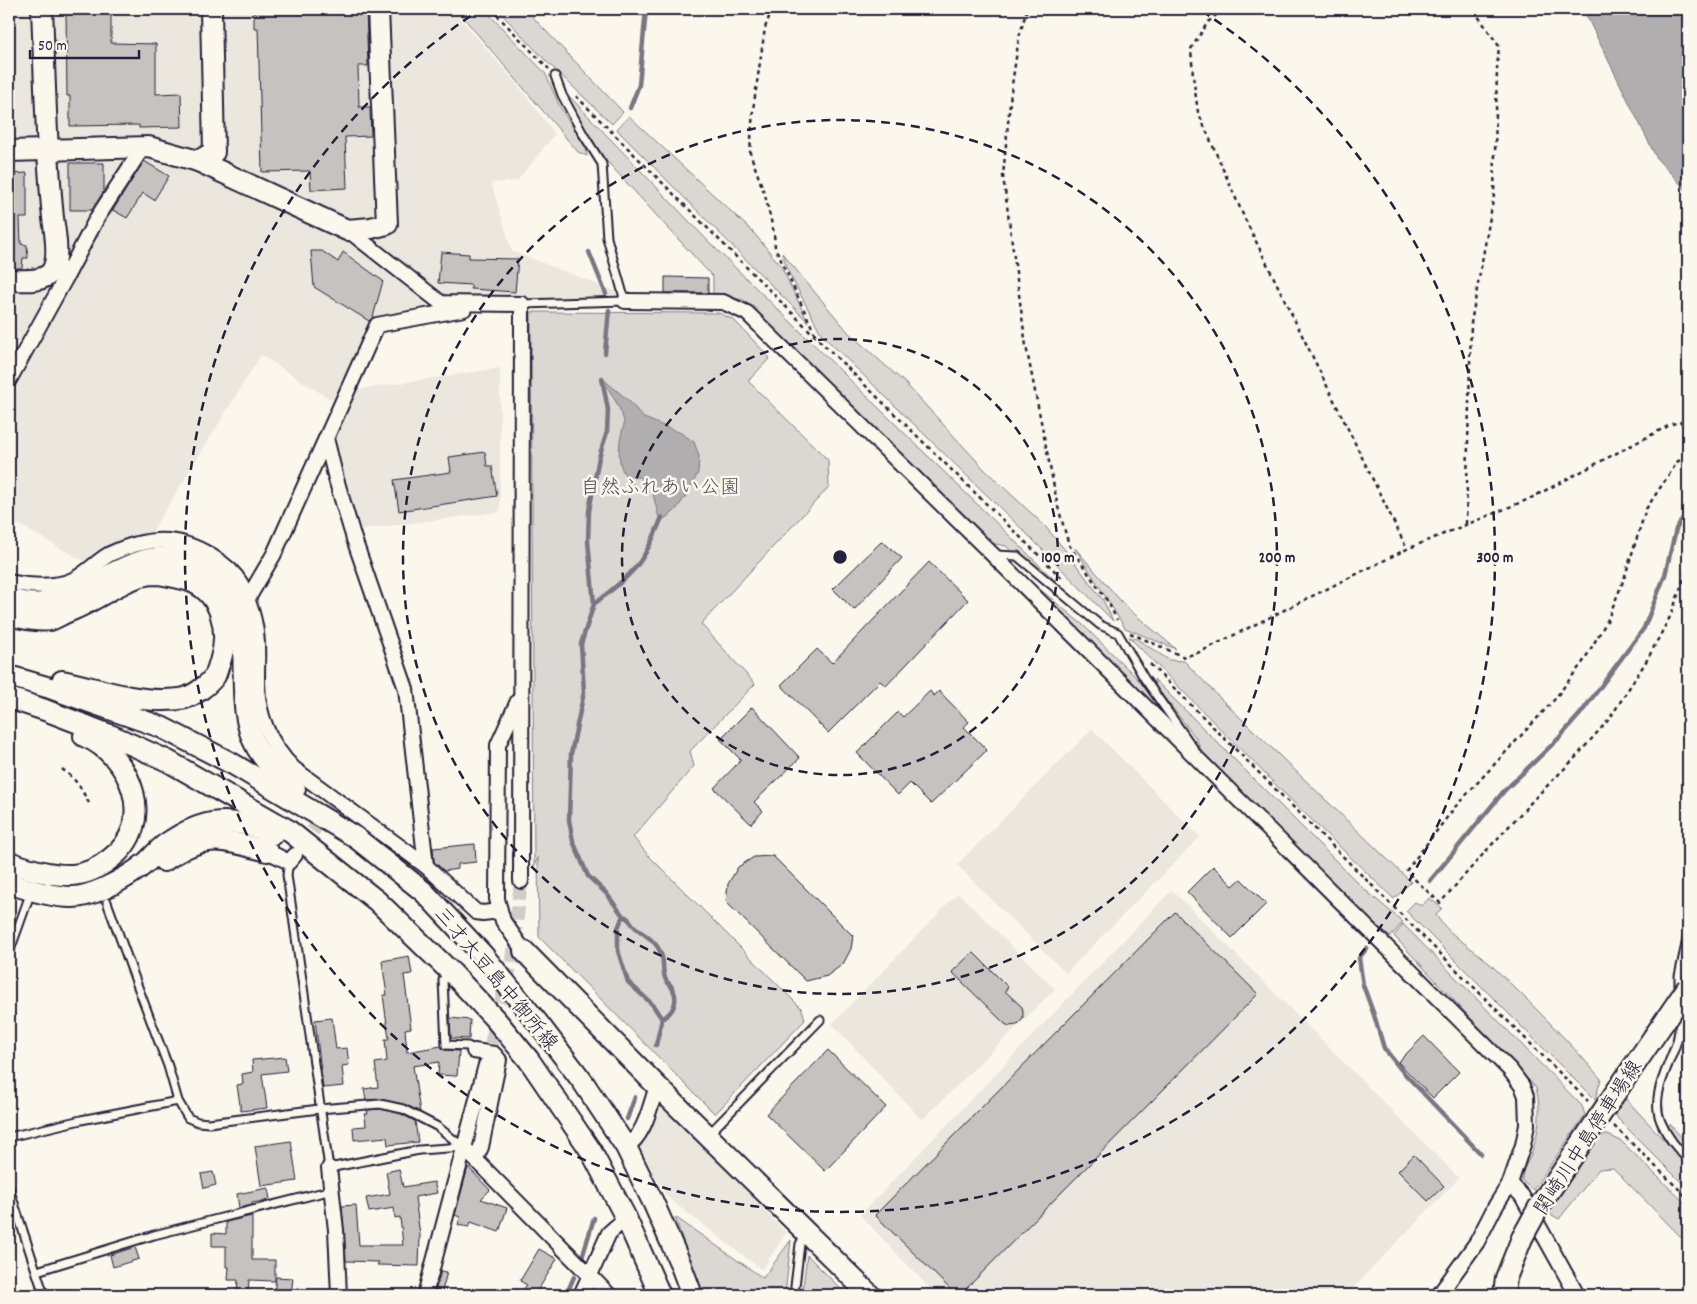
<svg xmlns="http://www.w3.org/2000/svg" width="1697" height="1304" viewBox="0 0 1697 1304" font-family="Dekko,'Klee One',sans-serif">
	<rect width="100%" height="100%" fill="#fbf7ec"/>
	<filter id="ink" filterUnits="userSpaceOnUse"><feTurbulence type="fractalNoise" baseFrequency=".02" numOctaves="2"/><feDisplacementMap in="SourceGraphic" scale="10" xChannelSelector="R" yChannelSelector="G"/><feConvolveMatrix kernelMatrix="1 2 1 2 8 2 1 2 1" color-interpolation-filters="sRGB"/></filter>
	<g filter="url(#ink)">
		<g fill="#ebe7df">
			<path d="M9,9H452L521,89L555,134L517,181L491,183L512,251L625,295L494,302L376,322L335,402L261,355L152,532L83,561L9,519Z"/>
			<path d="M500,368V512L354,530L330,439L354,390Z"/>
			<path d="M1092,729L1200,837L1066,973L957,865Z"/>
			<path d="M1172,890L1459,1178L1346,1295H936L860,1215Z"/>
			<path d="M958,893L1055,989L922,1120L832,1024Z"/>
			<path d="M660,1098L786,1233L762,1270L668,1198L637,1147Z"/>
		</g>
		<g fill="#dbd8d3" stroke="#7e7d87">
			<path d="M456,9H484L545,73L560,107L586,148L587,156L578,152Z"/>
			<path d="M497,9H525L623,112L612,124L545,60Z"/>
			<path d="M570,97L708,241L1071,596L1066,595L1006,546L991,543L773,331L744,300L713,295V277L603,157L570,102Z"/>
			<path d="M629,116L753,232L781,266L808,322L621,134L617,129Z"/>
			<path d="M782,253L849,333L905,383L986,471L1044,525L1065,550L1103,600L1113,621L1028,535L822,335L789,273Z"/>
			<path d="M531,312L719,313L734,320L770,358L748,381L828,460L829,487L701,624L755,684L690,751L694,766L633,837L648,855L802,1009L805,1020L715,1114L539,937L538,857L534,867Z"/>
			<path d="M1075,548L1126,607L1176,649L1125,628Z"/>
			<path d="M1017,570L1083,625L1141,682L1172,723L1170,727Z"/>
			<path d="M1129,637L1137,639L1169,660L1184,661L1224,702L1411,882L1394,899L1293,802Z"/>
			<path d="M1154,679L1364,889L1403,922L1390,937L1324,877L1202,752L1196,738L1156,687Z"/>
			<path d="M1429,898L1442,908L1436,915C1448,935 1472,947 1489,963C1528,1000 1566,1038 1601,1079L1595,1100L1406,911L1415,902L1422,906Z"/>
			<path d="M1403,924L1582,1106L1585,1115L1533,1190L1522,1181C1521,1170 1527,1164 1531,1155C1539,1132 1542,1111 1536,1088L1394,936Z"/>
			<path d="M1626,1099L1688,1166V1189L1618,1119L1615,1113Z"/>
			<path d="M1670,1124L1688,1145V1155L1667,1127Z"/>
			<path d="M1599,1135H1608L1621,1141L1688,1206V1244L1613,1168L1599,1169L1559,1219L1545,1211L1588,1144Z"/>
			<path d="M675,1217L763,1278L791,1240L785,1295H701Z"/>
			<path d="M807,1255L847,1295H802Z"/>
		</g>
		<g fill="#b1aeb0" stroke="#787681">
			<path d="M1583,9H1688V192L1657,159Z"/>
			<path d="M602,378L629,401L644,418L681,433L694,442L699,456L698,473L688,493L675,511L660,522L651,486L639,477H627C617,467 618,445 622,432C622,428 624,428 624,424C624,412 608,389 602,378Z"/>
		</g>
		<g fill="none" stroke-linecap="round" stroke-linejoin="round">
			<g stroke="#787681" stroke-width="4.5">
				<path d="M630,108L639,85L646,9"/>
				<path d="M589,252L606,294"/>
				<path d="M605,353L609,310"/>
				<path d="M602,378L608,410L607,432L599,457L589,511L588,541L594,604L581,644L584,692L571,754L569,820L573,841L588,876L607,894L623,916L618,928V951L628,982L652,1004L662,1019L656,1045"/>
				<path d="M594,604C608,593 623,582 635,568C647,554 655,534 662,517"/>
				<path d="M1430,881L1504,791L1559,738L1581,713L1644,628L1665,575L1676,529L1688,510"/>
				<path d="M623,916C630,918 630,922 634,926C645,937 657,939 662,957C664,964 662,974 666,980C667,983 670,984 671,986C680,999 674,1012 662,1019"/>
				<path d="M1367,948L1359,958L1363,985L1374,1015L1384,1048L1403,1072L1481,1154"/>
				<path d="M627,1119L635,1097"/>
				<path d="M581,1261L594,1218"/>
				<path d="M1562,1293L1563,1295"/>
				<path d="M566,1295L574,1277"/>
			</g>
		</g>
		<g fill="#c6c2c0" stroke="#22223b">
			<path d="M66,9H111V43L156,44V94L181,93L182,127L139,128V125L70,126V96H67Z"/>
			<path d="M254,9H366L368,66H358L359,107H370L371,136L345,137L347,188L311,190L310,171L262,172L258,28H254Z"/>
			<path d="M144,161L169,176L154,200L143,193L127,218L113,210Z"/>
			<path d="M70,163H104V191L92,210H70Z"/>
			<path d="M27,173V218H20L21,244L27,245L28,258H23L22,268H9V174Z"/>
			<path d="M311,251H322L338,262L343,252L383,281L373,317L369,321L314,287Z"/>
			<path d="M441,252L469,254V258L518,259L515,292L471,289V285L438,283Z"/>
			<path d="M665,277L708,278V293H665Z"/>
			<path d="M485,452L487,466H492L497,496L399,511L394,480L451,472L449,457Z"/>
			<path d="M882,541L902,558L854,610L833,589Z"/>
			<path d="M929,562L968,600L886,686L880,681L828,733L781,685L817,649L832,663Z"/>
			<path d="M930,691L934,696L939,691L969,722L964,727L987,750L931,804L910,783L898,795L857,753L898,712L903,717Z"/>
			<path d="M752,707L800,758L754,802L763,811L751,824L714,788L741,760L720,739Z"/>
			<path d="M475,844L476,862L458,864V869L444,871L434,862L433,848Z"/>
			<path d="M773,856L853,936L851,949L843,964L827,976L806,981L726,902L728,884L738,867L754,857Z"/>
			<path d="M1213,866L1233,886L1241,879L1266,904L1232,938L1187,892Z"/>
			<path d="M1175,912L1258,994L960,1295H956L875,1215Z"/>
			<path d="M973,952L1008,987L1005,991L1022,1007L1023,1011V1019L1017,1025L1009,1026L1005,1024L952,972Z"/>
			<path d="M409,956L412,974L404,975L411,1028L405,1029L407,1052L441,1046L445,1050L459,1051L457,1076L438,1075L439,1062L413,1066L420,1112L404,1104L381,1099L366,1100L364,1089L378,1087L375,1063L387,1061L385,1039H389L383,995H387L382,961Z"/>
			<path d="M332,1018L336,1049L347,1048L349,1065L342,1066L344,1086L323,1088L315,1020Z"/>
			<path d="M450,1018L470,1020L469,1039L451,1038Z"/>
			<path d="M1424,1036L1459,1072L1433,1098L1398,1062Z"/>
			<path d="M828,1050L886,1107L825,1171L766,1114Z"/>
			<path d="M285,1057L287,1071L262,1074L267,1108L241,1111L237,1085L243,1084L242,1074L253,1072L252,1060Z"/>
			<path d="M380,1109L401,1114L415,1121L418,1142L388,1145L387,1137L354,1140L353,1127L366,1126L365,1114H368L367,1110Z"/>
			<path d="M291,1141L297,1181L261,1186L255,1146Z"/>
			<path d="M1414,1155L1444,1186L1428,1201L1398,1171Z"/>
			<path d="M468,1167L490,1190L481,1199L507,1208L499,1232L471,1222L469,1227L458,1225L460,1217L455,1215Z"/>
			<path d="M399,1169L403,1187L434,1182L437,1193L415,1197L420,1235L419,1266L377,1265L379,1262L346,1261L342,1206L356,1205L359,1245H403L400,1217L395,1218L394,1208L369,1212L366,1198L390,1194L386,1172Z"/>
			<path d="M213,1172L216,1185L204,1188L201,1174Z"/>
			<path d="M268,1188L270,1200L252,1203V1205L239,1208L237,1194Z"/>
			<path d="M252,1216V1260H275V1281L249,1280L248,1293L237,1292L238,1280H228L229,1267H226V1246H212V1233L226,1234V1222Z"/>
			<path d="M135,1247L139,1259L113,1267L110,1255Z"/>
			<path d="M539,1249L557,1259L535,1295H518L527,1285L520,1281Z"/>
			<path d="M441,1271L447,1272L441,1295H434Z"/>
			<path d="M276,1277L293,1278L291,1295H274Z"/>
		</g>
		<g fill="none" stroke-linecap="round" stroke-linejoin="round">
			<g stroke="#d0ccc9" stroke-width="14" stroke-dasharray="14 7" stroke-linecap="butt">
				<path d="M300,848L332,805"/>
				<path d="M486,1064L512,960L521,881"/>
			</g>
			<defs>
				<g id="lane">
					<path d="M522,304L625,301L607,238L602,164L583,134L562,95L555,76"/>
					<path d="M995,555L1017,556L1100,625L1118,633L1144,678L1194,749"/>
					<path d="M289,862L287,875L329,1168L419,1150L463,1147"/>
					<path d="M107,902L138,987L168,1066L178,1101L188,1118L198,1122L209,1123L319,1109L380,1104L403,1109L438,1127L463,1147"/>
					<path d="M9,953L28,900"/>
					<path d="M443,980L446,1045L468,1046L474,1051"/>
					<path d="M1679,991V976L1688,935"/>
					<path d="M1680,1009C1680,1021 1680,1033 1676,1044C1668,1068 1650,1096 1661,1122C1667,1137 1677,1148 1688,1160"/>
					<path d="M708,1135L820,1020"/>
					<path d="M9,1137L81,1120L178,1101"/>
					<path d="M9,1188L44,1295"/>
					<path d="M37,1271L154,1235L332,1190"/>
					<path d="M29,1295L44,1293"/>
					<path d="M794,1295L800,1244L805,1235"/>
				</g>
				<g id="street">
					<path d="M348,230L441,303L522,304L521,881"/>
					<path d="M625,301L723,302L747,313L993,555L1510,1070L1522,1086L1526,1096L1527,1125L1523,1145L1510,1183L1495,1207L1477,1242L1439,1295"/>
					<path d="M9,380L65,279L97,218L143,147"/>
					<path d="M326,438L336,479L354,539L406,689L426,866"/>
					<path d="M9,582C29,586 53,589 73,580C86,574 97,561 110,554C146,537 178,535 211,556C223,563 234,572 241,584C246,593 249,604 252,613C259,636 257,657 257,681C257,716 269,744 294,769L426,866L476,912L483,913L499,911"/>
					<path d="M247,600L274,554L377,325L464,309"/>
					<path d="M518,701L498,745L497,899L503,921L524,951"/>
					<path d="M267,851L289,862L295,855"/>
					<path d="M474,1051L494,1054L499,1060L481,1147L476,1158"/>
					<path d="M463,1147L609,1295"/>
					<path d="M626,1147C645,1135 650,1106 657,1086"/>
					<path d="M329,1168L336,1230L339,1295"/>
					<path d="M1510,1183L1522,1196L1577,1295"/>
					<path d="M425,1295L486,1065"/>
					<path d="M581,1295L609,1233L626,1218"/>
				</g>
				<g id="secondary">
					<path d="M9,151L149,147L198,161L347,230L371,228L387,224L378,9"/>
					<path d="M198,161L214,152L211,9"/>
					<path d="M9,280C21,280 44,283 52,271C60,259 55,232 53,218C46,149 45,79 42,9"/>
					<path d="M9,599C20,602 31,605 42,603C95,595 145,533 201,568C271,611 225,692 257,748C267,765 280,777 295,789"/>
					<path d="M9,615C22,618 37,622 50,620C56,618 62,614 67,612C94,603 127,575 153,574C164,574 176,577 187,580C222,591 230,631 220,662C218,666 217,672 215,676C208,685 195,695 185,698C179,700 172,699 166,700C130,701 97,688 62,681"/>
					<path d="M9,676L50,688L161,727L233,764L355,837L424,892L483,955L538,1023L583,1082L626,1147L653,1202L680,1263L692,1295"/>
					<path d="M9,698L45,710L110,735L168,761L288,830L377,901L454,975L496,1020L529,1060L591,1151L626,1218L660,1295"/>
					<path d="M164,861C204,832 222,839 267,851"/>
					<path d="M9,862C28,869 51,876 72,875C87,874 99,868 110,859C158,824 132,756 84,736"/>
					<path d="M9,883C26,889 53,897 72,897C82,897 96,892 105,888C120,881 134,873 147,862C153,856 159,849 166,844C204,817 232,816 273,834"/>
					<path d="M524,951L657,1086L870,1295"/>
					<path d="M1540,1205L1609,1102"/>
					<path d="M1504,1295L1506,1278L1522,1238"/>
				</g>
			</defs>
			<use href="#lane" stroke="#22223b" stroke-width="11"/>
			<use href="#street" stroke="#22223b" stroke-width="18"/>
			<use href="#secondary" stroke="#22223b" stroke-width="24"/>
			<g stroke="#22223b" stroke-width="2.5" stroke-dasharray="4 4" stroke-linecap="butt">
				<path d="M491,9L549,69"/>
				<path d="M772,9L765,28L753,110L750,153L765,195L774,233L775,247L816,336"/>
				<path d="M1027,9L1019,37L1011,92L1003,176L1026,346L1058,507L1069,545L1108,602L1117,620"/>
				<path d="M1223,9L1208,22L1191,49L1193,76L1198,112L1244,217L1407,549"/>
				<path d="M576,96L818,339L1062,578"/>
				<path d="M1688,459L1678,461L1646,509L1624,579L1607,621L1583,662L1554,700L1455,807L1406,871L1440,903L1486,851L1536,797L1575,758L1610,718L1647,660L1671,615L1688,567"/>
				<path d="M1466,524L1471,323L1494,195L1497,69L1499,46L1473,9"/>
				<path d="M1130,633L1184,657L1200,652L1407,549L1529,499L1672,424L1680,422L1684,424L1688,444"/>
				<path d="M1150,664L1588,1101"/>
				<path d="M62,769L73,778L80,787L89,803"/>
				<path d="M1614,1126L1688,1198"/>
			</g>
			<use href="#lane" stroke="#fbf7ec" stroke-width="7"/>
			<use href="#street" stroke="#fbf7ec" stroke-width="14"/>
			<use href="#secondary" stroke="#fbf7ec" stroke-width="20"/>
			<defs>
				<g id="secondary-bridge">
					<path d="M1609,1102L1688,987"/>
					<path d="M1522,1238L1540,1205"/>
				</g>
			</defs>
			<use href="#secondary-bridge" stroke="#22223b" stroke-width="24" stroke-linecap="butt"/>
			<use href="#secondary-bridge" stroke="#fbf7ec" stroke-width="20"/>
		</g>
	</g>
	<g fill="none" stroke="#22223b" stroke-width="2.5" stroke-dasharray="9 6">
		<circle cx="840" cy="557" r="218"/>
		<circle cx="840" cy="557" r="437"/>
		<path d="M1202 11A655 655 0 1 1 478 11"/>
	</g>
	<g text-anchor="middle" stroke-width="5" stroke-linejoin="round" paint-order="stroke">
		<g font-size="20" fill="#505061" stroke="#fbf7ec">
			<text x="660" y="493">自然ふれあい公園</text>
		</g>
		<g font-size="20" fill="#22223b" stroke="#fbf7ec">
			<text transform="translate(497 978) rotate(50)" y="7">三才大豆島中御所線</text>
			<text transform="translate(1587 1137) rotate(-57)" y="7">関崎川中島停車場線</text>
		</g>
	</g>
	<circle cx="840" cy="557" r="8" fill="#22223b" stroke="#fbf7ec" stroke-width="2.5"/>
	<g font-size="15" text-anchor="middle" font-weight="bold" fill="#22223b" stroke="#fbf7ec" stroke-width="5" stroke-linejoin="round" paint-order="stroke">
		<text x="1058" y="562">100 m</text>
		<text x="1277" y="562">200 m</text>
		<text x="1495" y="562">300 m</text>
	</g>
	<rect width="1697" height="1304" fill="none" stroke="#fbf7ec" stroke-width="30"/>
	<rect x="15" y="15" width="1667" height="1274" fill="none" stroke="#22223b" stroke-width="2" filter="url(#ink)"/>
	<path d="M30 50v8h109v-8" fill="none" stroke="#22223b" stroke-width="2.5"/>
	<text x="38" y="50" font-size="15" fill="#22223b" stroke="#fbf7ec" stroke-width="4" paint-order="stroke">50 m</text>
</svg>
